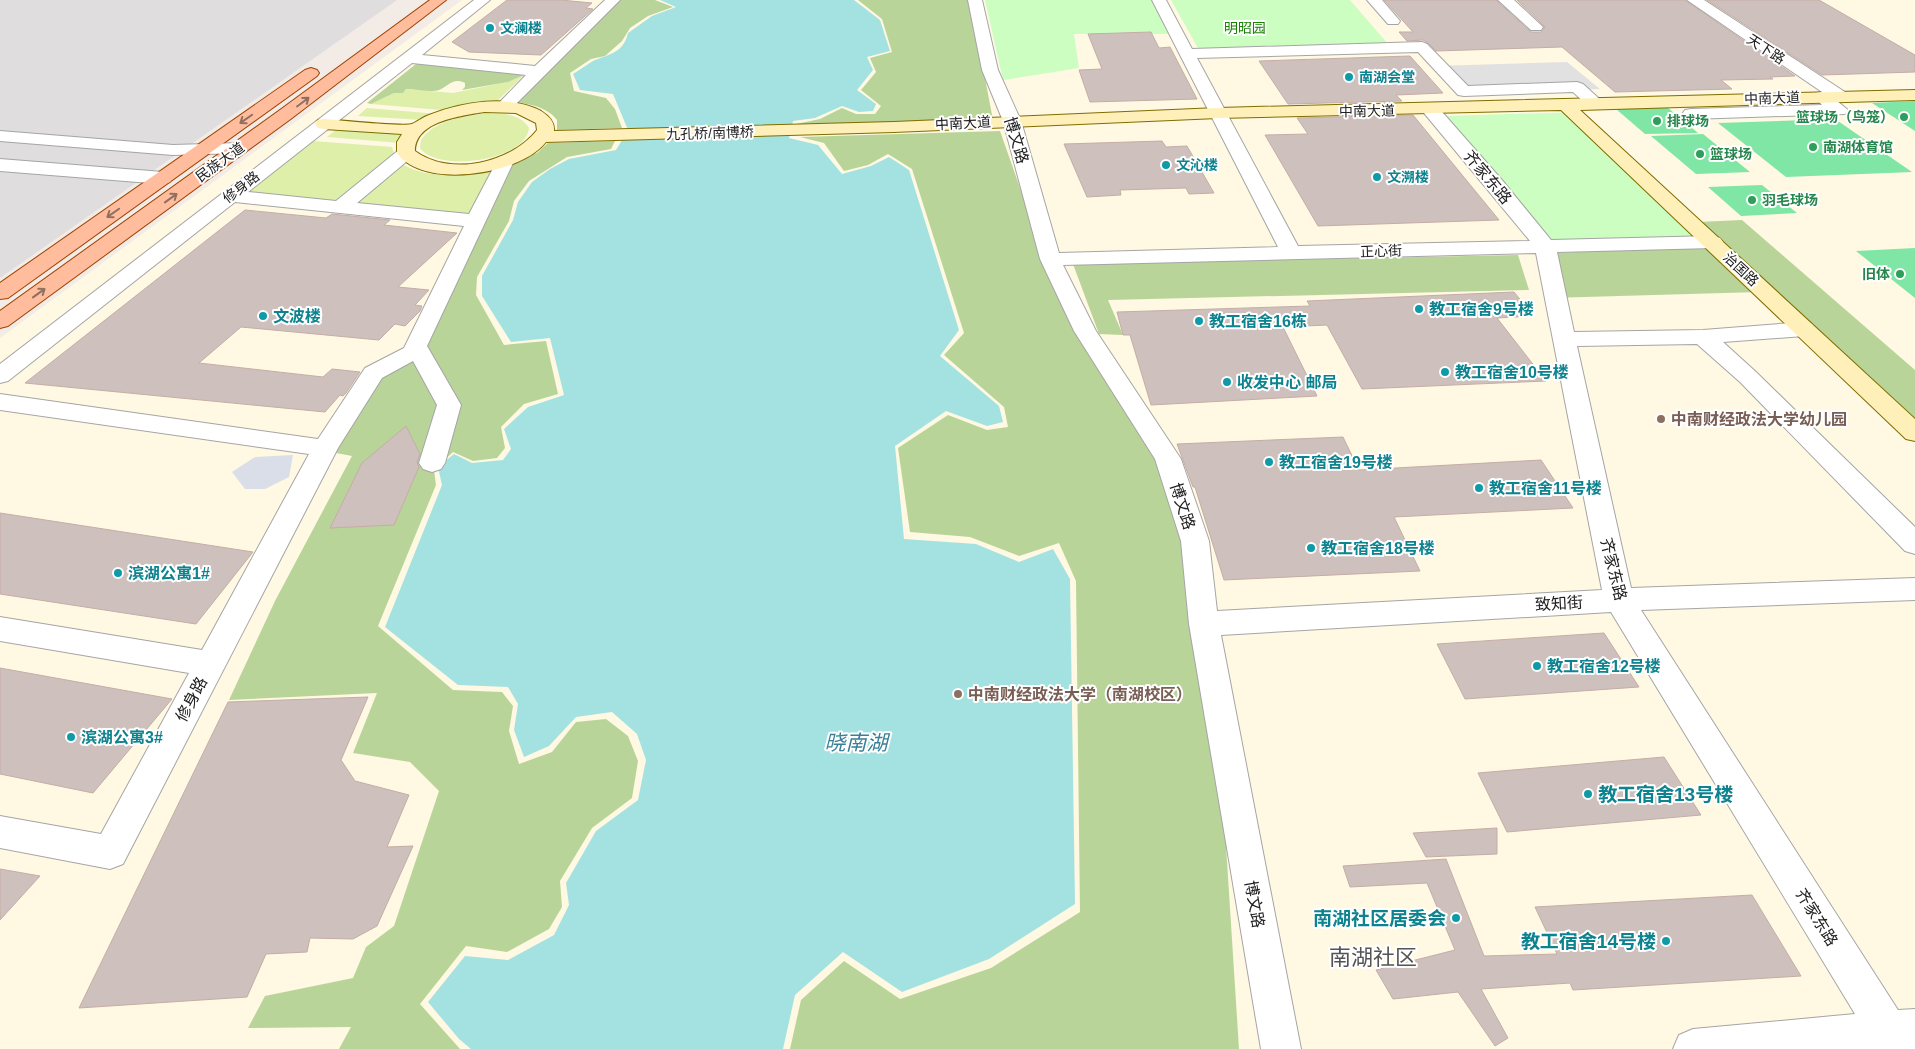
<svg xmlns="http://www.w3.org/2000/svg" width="1915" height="1049" viewBox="0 0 1915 1049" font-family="Arial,'Noto Sans SC',sans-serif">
	<rect width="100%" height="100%" fill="#f2ebe6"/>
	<path fill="#dfddde" d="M0,0H397L0,278Z"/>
	<path fill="#fff8e2" d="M462,0H1915V1049H0V338Z"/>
	<g fill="#ddefa9">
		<path d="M524,75L496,102L470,104L441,110L371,104L394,93H403L406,89L453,93L508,82Z"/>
		<path d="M367,108L438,114L423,120L358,116Z"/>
		<path d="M481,114C497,113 520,112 529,128C526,161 437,173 420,148L421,140C434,121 460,117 481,114Z"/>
		<path d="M340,127L406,134L401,143L327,137Z"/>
		<path d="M313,141L392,147L395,157L339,203L242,193Z"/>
		<path d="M402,164C429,180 465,176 494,169L471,217L351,205Z"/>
	</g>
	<g fill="#b9d498">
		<path d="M620,0H655L673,7L648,16L630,28L622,41L605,56L591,59L570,73L574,91L606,98L615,109L622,128L557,130V120C547,107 532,105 517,102Z"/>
		<path d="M858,0H970L993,120L796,124L820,119L842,108L856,114H875L881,106L861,90L876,72L870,58L892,52L882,19Z"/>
		<path d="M416,64L524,75L508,82L462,90L465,87V83C453,77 449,86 439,90C430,93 416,89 406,89L403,93H394L371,104L367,103Z"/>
		<path d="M1000,131L1047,265L1160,464L1184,542L1223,799L1239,1049H790L801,1000L844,961L900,999L991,968L1080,912L1076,581L1059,543L1019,556L970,537L910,532L898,448L948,415L987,430L1008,427L1004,407L944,355L964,333L912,169L888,154L868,165L844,171L824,143L800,137Z"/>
		<path d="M615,141L611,149L567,157L529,181L514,201L509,221L477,277L476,295L504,345L546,341L558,394L524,404L501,427L505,448L497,458L473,461L453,452L434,470L436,485L378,626L453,690L502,692L513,706L509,731L519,764L552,752L576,722L606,719L628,736L638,761L632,798L592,828L560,881L562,907L549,929L507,952L466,946L420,1004L460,1049H339L351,1027L248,1028L265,996L353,978L366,947L394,926L439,791L410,762L353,753L377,693L229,700L275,601L352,456L331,452L377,377L419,350L510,165L537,153L548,143Z"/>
		<path d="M1742,220L1915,370V424L1698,222Z"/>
		<path d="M1710,245L1759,292L1549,298L1538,254Z"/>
		<path d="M1518,255L1529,290L1108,300L1123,335L1099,334L1073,264Z"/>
	</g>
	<g fill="#ccfec1">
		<path d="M985,0H1152L1169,34H1074L1079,68L1003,80Z"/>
		<path d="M1171,0H1350L1395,52L1203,57Z"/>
		<path d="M1581,112L1715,236L1554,242L1444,116Z"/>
	</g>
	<g fill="#7fe6a5">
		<path d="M1915,101V131L1872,103Z"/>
		<path d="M1667,107L1698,133L1645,134L1616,109Z"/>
		<path d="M1835,119L1912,172L1786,177L1718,123Z"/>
		<path d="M1703,134L1750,172L1696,174L1651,136Z"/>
		<path d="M1762,185L1797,213L1741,216L1708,187Z"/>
		<path d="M1915,248V298L1856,251Z"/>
	</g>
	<path fill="#e1e1e1" d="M1567,62L1600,89L1459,93L1433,66Z"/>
	<path fill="#dadee8" d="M293,455L289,477L265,489H245L232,472L255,457Z"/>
	<path fill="#a4e2e1" d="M660,0H854L880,20L890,51L867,57L873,70L857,90L876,104L873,111L859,112L842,106L815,118L793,121L789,138L818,145L842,174L871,166L889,157L909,170L959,330L940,356L999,406L1003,422L987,426L946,411L895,446L904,539L976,544L1019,562L1053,549L1070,579L1075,904L989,959L902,992L843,952L795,995L783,1049H471L459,1039L428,1002L465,956L508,960L554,935L569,905L566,883L596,831L638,800L646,760L637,734L612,712L576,717L549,746L524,757L514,730L518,704L508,687L458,685L385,627L442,485L438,467L454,454L472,463L503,460L511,449L504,429L528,407L564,395L550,338L511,342L482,296V276L513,220L518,202L532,182L550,169L569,159L616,150L628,130L613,94L580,90L573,74C580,70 586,65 593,61C608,54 623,54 628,33L652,16L676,7Z"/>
	<g fill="#cec0bc" stroke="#c5ada7">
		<path d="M507,0H561L592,3L586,8L593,9L541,55L469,52L452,42Z"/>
		<path d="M1384,0H1496L1531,32H1541L1545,27L1517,0H1685L1795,76L1770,77L1773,79L1721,80L1732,89L1615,92L1562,47L1436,51L1428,43L1423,40L1407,41L1399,32H1413Z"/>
		<path d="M1707,0H1819L1915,55V72L1822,75Z"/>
		<path d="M1151,32L1159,48L1170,47L1197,99L1090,102L1079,70L1102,69L1088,34Z"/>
		<path d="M1410,56L1443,93L1396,95L1402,101L1288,104L1259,61Z"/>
		<path d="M1413,115L1499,220L1318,226L1265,135L1308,134L1297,118Z"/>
		<path d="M1162,141L1166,147L1187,146L1214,193L1189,194L1186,188L1120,190L1121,195L1087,197L1064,144Z"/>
		<path d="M245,210L326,218L332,214L390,220L384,225L457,233L398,287L429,290L415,305L422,306L420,311L405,326L395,324L379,340L241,327L199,363L323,377L332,369L360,372L346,393L343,396L340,395L325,412L25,383Z"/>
		<path d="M1514,292L1534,316L1497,318L1546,381L1362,389L1327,325L1283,327L1317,396L1151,405L1130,335H1123L1117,312L1310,306L1307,301Z"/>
		<path d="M406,426L420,454L417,462L419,467L394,525L330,528L362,463Z"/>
		<path d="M1343,437L1359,470L1541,460L1573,508L1394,517L1420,571L1224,580L1195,487H1193L1177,444Z"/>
		<path d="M0,513L253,552L196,624L0,594Z"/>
		<path d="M1604,633L1639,687L1465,699L1437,644Z"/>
		<path d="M0,668L172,699L93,793L0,774Z"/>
		<path d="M368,697L341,760L355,781L409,795L387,847L413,846L377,926L353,939L310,938L307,952L266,954L247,997L79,1008L228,702Z"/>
		<path d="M1664,757L1701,815L1507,832L1478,773Z"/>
		<path d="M1497,828V854L1426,857L1413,833Z"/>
		<path d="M1446,859L1484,956L1557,954L1535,907L1752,895L1801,976L1573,990L1570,983L1481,989L1508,1038L1495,1046L1458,992L1393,999L1376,970L1455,950L1427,883L1350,887L1343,866Z"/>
		<path d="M0,869L40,876L0,920Z"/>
	</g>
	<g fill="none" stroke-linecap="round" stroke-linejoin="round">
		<defs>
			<g id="street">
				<path d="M474,0H490L422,55L535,66L605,0H620L509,111H497L495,107L526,75L412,63L248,192L336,201L400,149L406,148L412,149L415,153L412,157L357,203L469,214L499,157L505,156L511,157L514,161L427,346L461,405L445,463L441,469L432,472L423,469L419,463L437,405L413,361L382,378L338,448L123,864L110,869L0,848V816L101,834L189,673L0,641V617L202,650L309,454L0,410V394L318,439L365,368L404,348L464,226L235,202L8,381L0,383V364Z"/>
				<path d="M968,0H982L998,70L1021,121L1059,253L1278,247L1152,0H1166L1192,49L1422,42L1427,44L1468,86L1577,82L1583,84L1605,104L1603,108C1590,111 1582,100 1573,92L1464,96L1458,95L1418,52L1197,58L1298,246L1530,241L1424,113L1421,109L1424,105H1436L1502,180L1551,240L1713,236L1720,238L1723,242L1720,246L1713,248L1557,252L1574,332L1703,330L1804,322L1812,324L1815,329L1812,334L1804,336L1723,342L1756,372L1915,527V554L1905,551L1740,382L1697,344L1577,346L1631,588L1915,578V600L1641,610L1898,1010L1915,1009V1049H1673L1679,1035L1693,1029L1855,1014L1611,612L1221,635L1301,1049H1261L1189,624L1181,541L1155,459L1074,331L1040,259L1003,121L982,70ZM1536,253L1602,590L1217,611L1209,541L1181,459L1096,331L1063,265Z"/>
				<path d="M1367,0H1382L1400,21L1398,24H1388Z"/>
				<path d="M1498,0H1514L1543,27L1541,30H1531Z"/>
				<path d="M1687,0H1704L1845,92L1847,96L1845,100L1837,101L1848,110L1845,114L1691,119L1685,118L1682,114L1685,110L1691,109L1822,105L1814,97L1816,93L1822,92Z"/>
				<path d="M0,131L173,145L240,143L246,144L249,148L246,152L240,153L173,155L0,141Z"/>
				<path d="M0,159L163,172L170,174L172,178L170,182L163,184L0,171Z"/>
			</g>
			<path id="secondary" d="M1915,90V100L1580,110L1915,419V441L1906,439L1561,110L1218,118L894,132L546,142C521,175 423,190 397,153V142L402,134L324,129L318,128L315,124L318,120L324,119C337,120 404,127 412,124C417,122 423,117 429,115C462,102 508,94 541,111C549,116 555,122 554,131L894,122L1218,108ZM484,112L516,113L536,123L537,130C511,163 450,177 415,151C415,121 461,116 484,112Z"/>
			<g id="primary">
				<path d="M430,0H446L292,118L8,326L0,328V311L280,110Z"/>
				<path d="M311,68L317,70L319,73L317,76L8,298L0,299V283L305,70Z"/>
			</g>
		</defs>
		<use href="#street" stroke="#a5a5a5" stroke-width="2"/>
		<use href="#secondary" stroke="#7f6d00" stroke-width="2"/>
		<use href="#primary" stroke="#9d4200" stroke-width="2"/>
		<use href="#street" fill="#fff" fill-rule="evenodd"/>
		<use href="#secondary" fill="#fef0b8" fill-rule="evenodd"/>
		<use href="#primary" fill="#ffbd9e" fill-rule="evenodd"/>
	</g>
	<defs><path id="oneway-shaft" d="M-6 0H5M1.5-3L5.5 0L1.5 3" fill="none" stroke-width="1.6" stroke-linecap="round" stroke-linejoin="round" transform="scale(1.25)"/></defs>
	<g stroke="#906f60">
		<use href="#oneway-shaft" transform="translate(303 102) rotate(-37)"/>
		<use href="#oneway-shaft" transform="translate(246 119) rotate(145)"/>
		<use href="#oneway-shaft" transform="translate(171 198) rotate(-36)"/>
		<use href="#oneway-shaft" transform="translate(113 213) rotate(145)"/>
		<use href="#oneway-shaft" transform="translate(39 293) rotate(-36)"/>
	</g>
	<g fill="#0f9aa8" stroke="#fff" stroke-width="2">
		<circle cx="490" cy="28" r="5"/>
		<circle cx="1349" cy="77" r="5"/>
		<circle cx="1166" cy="165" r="5"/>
		<circle cx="1377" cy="177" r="5"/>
		<circle cx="1419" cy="309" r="5"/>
		<circle cx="263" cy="316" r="5"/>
		<circle cx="1199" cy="321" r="5"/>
		<circle cx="1445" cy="372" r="5"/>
		<circle cx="1227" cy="382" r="5"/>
		<circle cx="1269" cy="462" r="5"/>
		<circle cx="1479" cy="488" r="5"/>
		<circle cx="1311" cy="548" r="5"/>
		<circle cx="118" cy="573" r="5"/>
		<circle cx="1537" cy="666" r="5"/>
		<circle cx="71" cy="737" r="5"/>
		<circle cx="1588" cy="794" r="5"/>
		<circle cx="1456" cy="918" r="5"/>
		<circle cx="1666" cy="941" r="5"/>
	</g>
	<g fill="#2e9e5b" stroke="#fff" stroke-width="2">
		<circle cx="1904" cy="117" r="5"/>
		<circle cx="1657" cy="121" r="5"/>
		<circle cx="1813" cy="147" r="5"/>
		<circle cx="1700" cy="154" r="5"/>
		<circle cx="1752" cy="200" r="5"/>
		<circle cx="1900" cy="274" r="5"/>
	</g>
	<g fill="#8d6e63" stroke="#fff" stroke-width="2">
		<circle cx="1661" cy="419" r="5"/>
		<circle cx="958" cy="694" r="5"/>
	</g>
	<g text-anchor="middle" stroke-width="4" stroke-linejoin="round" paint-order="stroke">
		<g font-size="14" font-weight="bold" fill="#0d838f" stroke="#fff" text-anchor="start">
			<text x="500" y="33">文澜楼</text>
			<text x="1359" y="82">南湖会堂</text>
			<text x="1176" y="170">文沁楼</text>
			<text x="1387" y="182">文溯楼</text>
		</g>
		<g font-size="14" fill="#198404" stroke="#fff">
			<text x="1245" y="33">明昭园</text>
		</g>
		<g font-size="14" fill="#212121" stroke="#fff">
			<text transform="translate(1766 49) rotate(33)" y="5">天下路</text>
			<text transform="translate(1772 98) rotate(-2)" y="5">中南大道</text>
			<text transform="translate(1367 111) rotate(-1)" y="5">中南大道</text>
			<text transform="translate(963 123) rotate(-3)" y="5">中南大道</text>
			<text transform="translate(710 133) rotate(-2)" y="5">九孔桥/南博桥</text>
			<text transform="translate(220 162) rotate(-36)" y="5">民族大道</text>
			<text transform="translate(241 187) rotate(-38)" y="5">修身路</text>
			<text transform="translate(1381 251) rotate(-2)" y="5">正心街</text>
			<text transform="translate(1741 269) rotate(43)" y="5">治国路</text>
		</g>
		<g font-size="14" font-weight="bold" fill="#27864d" stroke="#fff" text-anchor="start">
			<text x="1894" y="122" text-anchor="end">篮球场（鸟笼）</text>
			<text x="1667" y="126">排球场</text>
			<text x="1823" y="152">南湖体育馆</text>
			<text x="1710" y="159">篮球场</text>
			<text x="1762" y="205">羽毛球场</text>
			<text x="1890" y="279" text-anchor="end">旧体</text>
		</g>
		<g font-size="16" fill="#212121" stroke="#fff">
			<text transform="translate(1017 140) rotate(73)" y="6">博文路</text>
			<text transform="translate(1488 177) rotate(50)" y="6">齐家东路</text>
			<text transform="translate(1183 506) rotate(72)" y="6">博文路</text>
			<text transform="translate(1614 569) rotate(76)" y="6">齐家东路</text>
			<text transform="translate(1559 603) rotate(-3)" y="6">致知街</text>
			<text transform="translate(191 699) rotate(-62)" y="6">修身路</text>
			<text transform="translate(1255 904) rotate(80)" y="6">博文路</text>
			<text transform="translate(1817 917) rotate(58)" y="6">齐家东路</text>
		</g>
		<g font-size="16" font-weight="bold" fill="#0d838f" stroke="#fff" text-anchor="start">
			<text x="1429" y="315">教工宿舍9号楼</text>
			<text x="273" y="322">文波楼</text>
			<text x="1209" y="327">教工宿舍16栋</text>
			<text x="1455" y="378">教工宿舍10号楼</text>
			<text x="1237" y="388">收发中心 邮局</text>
			<text x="1279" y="468">教工宿舍19号楼</text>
			<text x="1489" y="494">教工宿舍11号楼</text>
			<text x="1321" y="554">教工宿舍18号楼</text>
			<text x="128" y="579">滨湖公寓1#</text>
			<text x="1547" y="672">教工宿舍12号楼</text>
			<text x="81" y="743">滨湖公寓3#</text>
		</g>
		<g font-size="16" font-weight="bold" fill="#785e54" stroke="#fff" text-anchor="start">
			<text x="1671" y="425">中南财经政法大学幼儿园</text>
			<text x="968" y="700">中南财经政法大学（南湖校区）</text>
		</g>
		<g font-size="19" font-weight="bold" fill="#0d838f" stroke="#fff" text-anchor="end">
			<text x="1598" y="801" text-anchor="start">教工宿舍13号楼</text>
			<text x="1446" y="925">南湖社区居委会</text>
			<text x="1656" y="948">教工宿舍14号楼</text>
		</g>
		<g font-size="21" font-style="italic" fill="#3a7f97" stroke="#fff">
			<text x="856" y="750">晓南湖</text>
		</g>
		<g font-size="22" fill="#545454" stroke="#fff">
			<text x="1373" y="965">南湖社区</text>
		</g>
	</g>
</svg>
